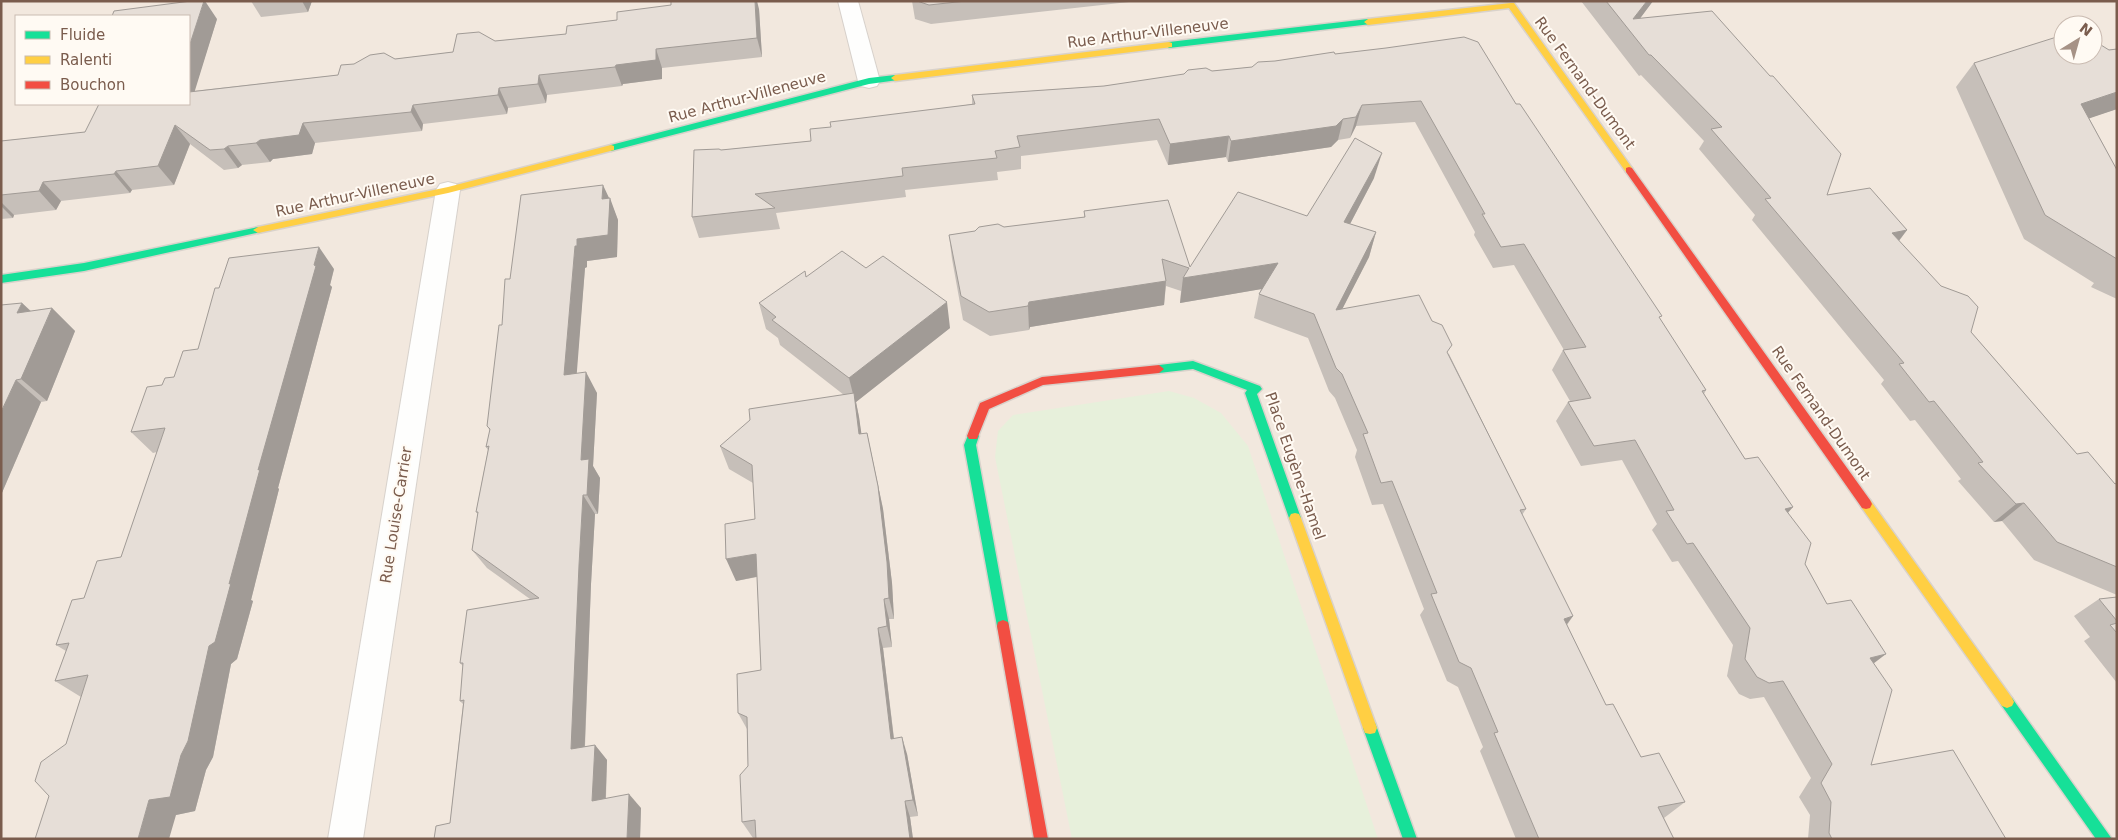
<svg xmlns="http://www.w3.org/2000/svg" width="2118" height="840" viewBox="0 0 2118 840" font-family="'DejaVu Sans',sans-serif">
	<rect width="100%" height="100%" fill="#f9f5f0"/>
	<path fill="#f2e8de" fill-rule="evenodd" d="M1,1H2117V839H1ZM16,16H189V104H16ZM2063,25H2093V55H2063Z"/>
	<path fill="#e7f0db" d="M1169,391L1194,398L1221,413L1248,446L1378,839H1072L995,457L998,431L1013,415Z"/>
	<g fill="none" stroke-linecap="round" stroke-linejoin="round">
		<defs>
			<g id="street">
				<path d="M838,1H858L880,81L877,86L869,88L861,86L858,81Z"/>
				<path d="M448,182L456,184L460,190L363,839H328L436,190L440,184Z"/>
			</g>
			<g id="fast">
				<path d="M1368,19L1371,20V24L1169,48L1165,45L1169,42Z"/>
				<path d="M895,75L899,78L898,80L869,84L611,151L606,148L611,145L869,78Z"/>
				<path d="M258,227L261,228L263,230L261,232L84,271L1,283V275L84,263Z"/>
				<path d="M1193,361L1260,386L1262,389L1257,394L1301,518L1299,522L1295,523L1291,522L1289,518L1245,393L1247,390L1193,369L1159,373L1154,369L1159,365Z"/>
				<path d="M973,431L977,433L979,436L976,445L1009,626L1008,630L1003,632L998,630L997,626L964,445L969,433Z"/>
				<path d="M2007,696L2012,698L2112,839H2096L2002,706L2000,702L2002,698Z"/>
				<path d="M1370,722L1375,723L1377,728L1417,839H1403L1363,728L1365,723Z"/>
			</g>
			<g id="slow">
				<path d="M1511,3H1514L1632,168V172H1626L1509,8L1368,25L1364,22L1368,19Z"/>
				<path d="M1169,42L1172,43V47L895,81L891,78L895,75Z"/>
				<path d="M611,145L614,146V150L448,193L258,233L253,230L258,227L448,187Z"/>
				<path d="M1866,499L1870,500L2012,698L2014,702L2012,706L2007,708L2002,706L1862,508L1860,504L1862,500Z"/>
				<path d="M1295,513L1299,514L1301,518L1377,728L1375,733L1370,734L1365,733L1363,728L1289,518L1291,514Z"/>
			</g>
			<g id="jam">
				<path d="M1629,167L1632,168L1870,500L1872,504L1870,508L1866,509L1862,508L1626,172V168Z"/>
				<path d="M1159,365L1164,369L1159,373L1043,385L989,409L977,439H969L967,436L980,403L1042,377Z"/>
				<path d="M1003,620L1008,622L1009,626L1048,839H1034L997,626L998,622Z"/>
			</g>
		</defs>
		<use href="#street" stroke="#d7d1cb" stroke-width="2"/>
		<use href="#fast" stroke="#d9d2cb" stroke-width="3"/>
		<use href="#slow" stroke="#d9d2cb" stroke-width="3"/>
		<use href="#jam" stroke="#d9d2cb" stroke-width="3"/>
		<use href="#street" fill="#fefefd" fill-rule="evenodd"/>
		<use href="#fast" fill="#16e098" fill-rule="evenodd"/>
		<use href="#slow" fill="#ffcf43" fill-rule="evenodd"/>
		<use href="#jam" fill="#f24e42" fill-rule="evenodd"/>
	</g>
	<g fill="#c6bfb9">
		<path d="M251,1H312L308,12L261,17Z"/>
		<path d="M912,1H1138L931,24L915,19Z"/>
		<path d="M1581,1H1653L1640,18L1827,195L1907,230L1899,241L1971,332L2077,454L2115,484L2117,483V595L2034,560L2002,521L1994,522L1958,481L1961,479L1915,420L1910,421L1881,384L1884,380L1752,220L1755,215L1699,149L1704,141L1641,75L1639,76Z"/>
		<path d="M759,9L762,57L662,68V79L623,84L622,86L547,95L546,103L508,108L507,114L423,124L422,131L315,143L312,154L273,159L270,162L242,165L238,168L224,170L190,144L174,185L132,190L130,193L61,201L56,210L14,215L13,218L1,219V141L85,132L217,19L194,91L338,75L395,59L453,52L495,41L566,34Z"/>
		<path d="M2117,49V109L2089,118L2117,170V299L2091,287L2094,283L2024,239L1956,87L1974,63Z"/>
		<path d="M1335,54L1516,104L1660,319L1706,390L1704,394L1745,459L1793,507L1788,513L1805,564L1827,604L1874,663L1871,765L2006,839H1808L1810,815L1799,797L1811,778L1764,697L1750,699L1739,694L1727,676L1733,645L1678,561L1672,562L1652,530L1657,524L1622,460L1581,466L1556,421L1568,402L1570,401L1552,370L1563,350H1564L1514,265L1493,268L1474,235L1475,232L1415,122L1356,126L1350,138L1338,140L1331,147L1228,162L1226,157L1168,165L1157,140L1021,156V169L997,172L998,180L905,190L906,197L776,213L780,229L699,238L692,217L721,150L811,141L831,127L972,104V95L1104,86L1212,71L1252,67L1275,61Z"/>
		<path d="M1374,178L1350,224L1376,232L1369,257L1342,309L1449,354L1526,509L1522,515L1573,616L1567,625L1606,705L1641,757L1685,802L1664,818L1674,839H1516L1480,751L1483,747L1458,687L1447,681L1420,615L1424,609L1383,504L1372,505L1355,457L1357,450L1335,398L1329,391L1308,338L1254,318L1259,294L1261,289L1180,303L1181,291L1166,286L1164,305L1030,327L1029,330L990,336L963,320L952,259L949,235L1084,217V211L1190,267L1307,216Z"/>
		<path d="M609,198L618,220L617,257L587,261V267L585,268L576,374L597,393L593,466L600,478L598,514H595L591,584L585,747L595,745L607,760L606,798L641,808L640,839H434L450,823L463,704L460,701L463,666L460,663L530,599L487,568L472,550L478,514L476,512L488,450L486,447L490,431L487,426L510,279Z"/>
		<path d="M334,269L330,285L332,287L278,488L279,489L251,600L253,601L237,659L231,664L213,757L206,770L195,811L176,815L66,744L81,697L55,681L66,651L56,645L84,598L121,557L157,452L153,453L131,432L162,385L174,377L198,349Z"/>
		<path d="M806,277L950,328L856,402L859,417L861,434L867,433L883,509L892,583L894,619H889L892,647L883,648L894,738L907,754L918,816L910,817L913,839H756V838H753L742,822L748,766L747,729L738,713L761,670L757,577L736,581L755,519L753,483L729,469L720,446L844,395L780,345L778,338L766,329L759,303Z"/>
		<path d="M22,303L31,311L52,308L75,331L47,401L41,402L1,495Z"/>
		<path d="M2117,597V683L2084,641L2090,637L2074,616L2099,599Z"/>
	</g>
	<g fill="#a19b96">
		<path d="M204,1H205L217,19L188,113L189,104V47Z"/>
		<path d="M302,1H312L308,12Z"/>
		<path d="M755,1H757L759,9L762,57L757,38Z"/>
		<path d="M1647,1H1653L1630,32L1633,19Z"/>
		<path d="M656,49L662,68V79L623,84L622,86L615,67L616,65Z"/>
		<path d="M539,75L547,95L546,103L538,84Z"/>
		<path d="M499,88L508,108L507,114L498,95Z"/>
		<path d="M2117,92V109L2061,128L2081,104Z"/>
		<path d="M413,105L423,124L422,131L411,112Z"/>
		<path d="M1362,105L1356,126L1350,138L1356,117Z"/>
		<path d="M1343,119L1338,140L1331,147L1228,162L1231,141Z"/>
		<path d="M303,123L315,143L312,154L273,159L270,162L256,143L260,140Z"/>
		<path d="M175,125L190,144L174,185L158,166Z"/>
		<path d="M1229,136L1226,157L1168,165L1170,144Z"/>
		<path d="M228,146L242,165L238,168L224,149Z"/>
		<path d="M1382,153L1374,178L1338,247L1344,222Z"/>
		<path d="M116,171L132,190L130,193L114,174Z"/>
		<path d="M43,182L61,201L56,210L39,191Z"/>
		<path d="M603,185L610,200V198L618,220L617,257L587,261V267L585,268L575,396L564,375L575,246L577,239L602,199Z"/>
		<path d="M1,202L14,215L13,218L1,206Z"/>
		<path d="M1907,230L1891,251L1892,233Z"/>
		<path d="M1376,232L1369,257L1329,335L1336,310Z"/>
		<path d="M319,247L334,269L330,285L332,287L278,488L279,489L251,600L253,601L237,659L231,664L213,757L206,770L195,811L176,815L169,839H138L149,800L209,646L229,584L258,470Z"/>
		<path d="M1278,263L1273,287L1180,303L1183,278Z"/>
		<path d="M1166,281L1164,305L1030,327L1029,330L1028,306L1029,302Z"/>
		<path d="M947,302L950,328L856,402L859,417L865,458L859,434L855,402L849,378Z"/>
		<path d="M22,303L45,325L52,308L75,331L47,401L21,379L17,313Z"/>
		<path d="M586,372L597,393L593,466L600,478L598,514L587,495L581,460Z"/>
		<path d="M16,380L41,402L1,495V412Z"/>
		<path d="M867,433L883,509L892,583L894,619L889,598Z"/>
		<path d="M583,495L595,514L591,584L584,764L571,749L579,565Z"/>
		<path d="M2024,503L2002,521L1994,522L2016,504Z"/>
		<path d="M1793,507L1776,525L1785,509Z"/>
		<path d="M756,554L765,575L736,581L726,559Z"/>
		<path d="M884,599L889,619L892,647L887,626Z"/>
		<path d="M1573,616L1557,637L1564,619Z"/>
		<path d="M878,628L883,648L896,757L891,739Z"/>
		<path d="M1886,654L1865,670L1870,658Z"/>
		<path d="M902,737L907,754L918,816L913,800Z"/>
		<path d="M595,745L607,760L605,815L592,801Z"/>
		<path d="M629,794L641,808L640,839H627Z"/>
		<path d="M905,801L910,817L913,839H910Z"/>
	</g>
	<g fill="#e6ded7" stroke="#a19b96">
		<path d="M191,1H204L189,47V16H112L114,11Z"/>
		<path d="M671,1H755L757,38L656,49V60L616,65L615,67L539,75L538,84L499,88L498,95L413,105L411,112L303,123L299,135L260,140L256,143L228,146L224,149L210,150L175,125L158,166L116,171L114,174L43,182L39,191L1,195V141L85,132L99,104H189V92L338,75L341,65L354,64L370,55L384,53L395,59L453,52L457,34L479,32L495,41L566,34L567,26L617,20V12L671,5Z"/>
		<path d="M917,1H966L929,5Z"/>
		<path d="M1606,1H1647L1633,19L1712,11L1770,76H1773L1841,154L1827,195L1870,188L1907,230L1892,233L1941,286L1968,296L1978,307L1971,332L2077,454L2088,452L2115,484L2117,483V567L2057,542L2024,503L2016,504L1978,463L1983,462L1934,401L1929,402L1899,364L1904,363L1765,199L1771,198L1711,129L1722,127L1651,55H1649Z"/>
		<path d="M2063,35V55H2093V40L2109,50L2117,49V92L2081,104L2117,170V259L2045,215L1974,63Z"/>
		<path d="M1464,37L1478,42L1516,104H1520L1662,316L1659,317L1706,390L1702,391L1745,459L1758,457L1793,507L1785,509L1811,543L1805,564L1827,604L1851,600L1886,654L1870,658L1892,690L1871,765L1953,750L2006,839H1832L1829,833L1831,802L1821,783L1832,764L1783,681L1769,683L1757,677L1745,659L1750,628L1693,543L1687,544L1666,511L1674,510L1635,440L1594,446L1568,402L1591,398L1563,350L1586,347L1524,244L1501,247L1482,214H1485L1421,101L1362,105L1356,117L1343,119L1336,126L1231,141L1229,136L1170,144L1159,119L1017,136L1020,147L995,151L997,158L902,168L903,176L755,194L775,208L692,217L694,150L719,149L721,150L811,141L810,129L831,127L830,122L975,104L972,95L1104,86L1184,74L1188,70L1206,68L1212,71L1252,67L1258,62L1275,61L1334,52L1335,54L1386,48Z"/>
		<path d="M1355,138L1382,153L1344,222L1376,232L1336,310L1419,295L1432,321L1442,325L1452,345L1447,352L1526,509L1520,510L1573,616L1564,619L1606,705L1613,704L1641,757L1659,753L1685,802L1658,807L1674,839H1539L1494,733L1498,732L1471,668L1459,662L1431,594L1437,593L1392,481L1381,483L1363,434L1368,433L1342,374L1336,368L1314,314L1259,294L1278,263L1183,278L1189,268L1162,259L1166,281L1029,302L1028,306L989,312L961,296L949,235L975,231L979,227L998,224L1004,227L1085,217L1084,211L1168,200L1190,267L1238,192L1307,216Z"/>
		<path d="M603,185L602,199L610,198L608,235L577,239V246H575L564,375L586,372L581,460L589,459L587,495H583L579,565L571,749L595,745L592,801L629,794L627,839H434L436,826L450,823L464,700L460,701L463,663H460L467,610L539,598L472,550L478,512H476L489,446L486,447L490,429L487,426L499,325H502L505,279H510L521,195Z"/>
		<path d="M319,247L314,265L316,266L258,470L260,469L229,584L231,583L215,642L209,646L188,741L181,755L170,797L149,800L138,839H35L49,796L35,781L41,762L66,744L88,675L55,681L69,643L56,645L72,600L84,598L97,561L121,557L165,428L131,432L147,387L162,385L165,378L174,377L183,351L198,349L215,288H219L229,258Z"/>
		<path d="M842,251L866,268L883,256L947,302L849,378L772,320L776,317L759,303L805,271L806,277Z"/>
		<path d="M22,303L17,313L52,308L21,379L16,380L1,412V305Z"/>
		<path d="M854,393L859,434L867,433L878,486L887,562L889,598L884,599L887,626L878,628L891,739L902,737L913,800L905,801L910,839H756L755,820L742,822L740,775L748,766L747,717L738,713L737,674L761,670L756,554L726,559L725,524L755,519L752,465L720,446L750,420L749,409Z"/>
		<path d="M2117,597V621L2099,599Z"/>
		<path d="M2117,623V633L2110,625Z"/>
	</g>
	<g text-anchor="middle" stroke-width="4" stroke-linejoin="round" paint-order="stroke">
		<g font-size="15" fill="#7a5c4d" stroke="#fffaf3">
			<text transform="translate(1148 33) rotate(-7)" y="5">Rue Arthur-Villeneuve</text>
			<text transform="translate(1585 83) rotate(54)" y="5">Rue Fernand-Dumont</text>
			<text transform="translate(747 97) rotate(-15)" y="5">Rue Arthur-Villeneuve</text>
			<text transform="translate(355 195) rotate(-12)" y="5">Rue Arthur-Villeneuve</text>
			<text transform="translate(1821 413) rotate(55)" y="5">Rue Fernand-Dumont</text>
			<text transform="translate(1295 466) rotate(71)" y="5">Place Eugène-Hamel</text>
			<text transform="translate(396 515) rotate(-81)" y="5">Rue Louise-Carrier</text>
		</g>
	</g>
	<rect width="2118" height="840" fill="none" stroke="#7a5c4d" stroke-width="5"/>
	<rect x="15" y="15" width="175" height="90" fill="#fffaf3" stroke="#cabbb1"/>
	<rect x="25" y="31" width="25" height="8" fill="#16e098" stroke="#cabbb1"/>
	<text x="60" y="40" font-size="15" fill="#7a5c4d">Fluide</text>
	<rect x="25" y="56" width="25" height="8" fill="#ffcf43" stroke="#cabbb1"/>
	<text x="60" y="65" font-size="15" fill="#7a5c4d">Ralenti</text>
	<rect x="25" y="81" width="25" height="8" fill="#f24e42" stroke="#cabbb1"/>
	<text x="60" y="90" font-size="15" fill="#7a5c4d">Bouchon</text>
	<g transform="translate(2078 40) rotate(37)"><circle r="24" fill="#fffaf3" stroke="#cabbb1"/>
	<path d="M0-4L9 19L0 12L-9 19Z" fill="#a69286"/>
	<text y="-8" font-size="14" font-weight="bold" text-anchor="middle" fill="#7a5c4d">N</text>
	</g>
</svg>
